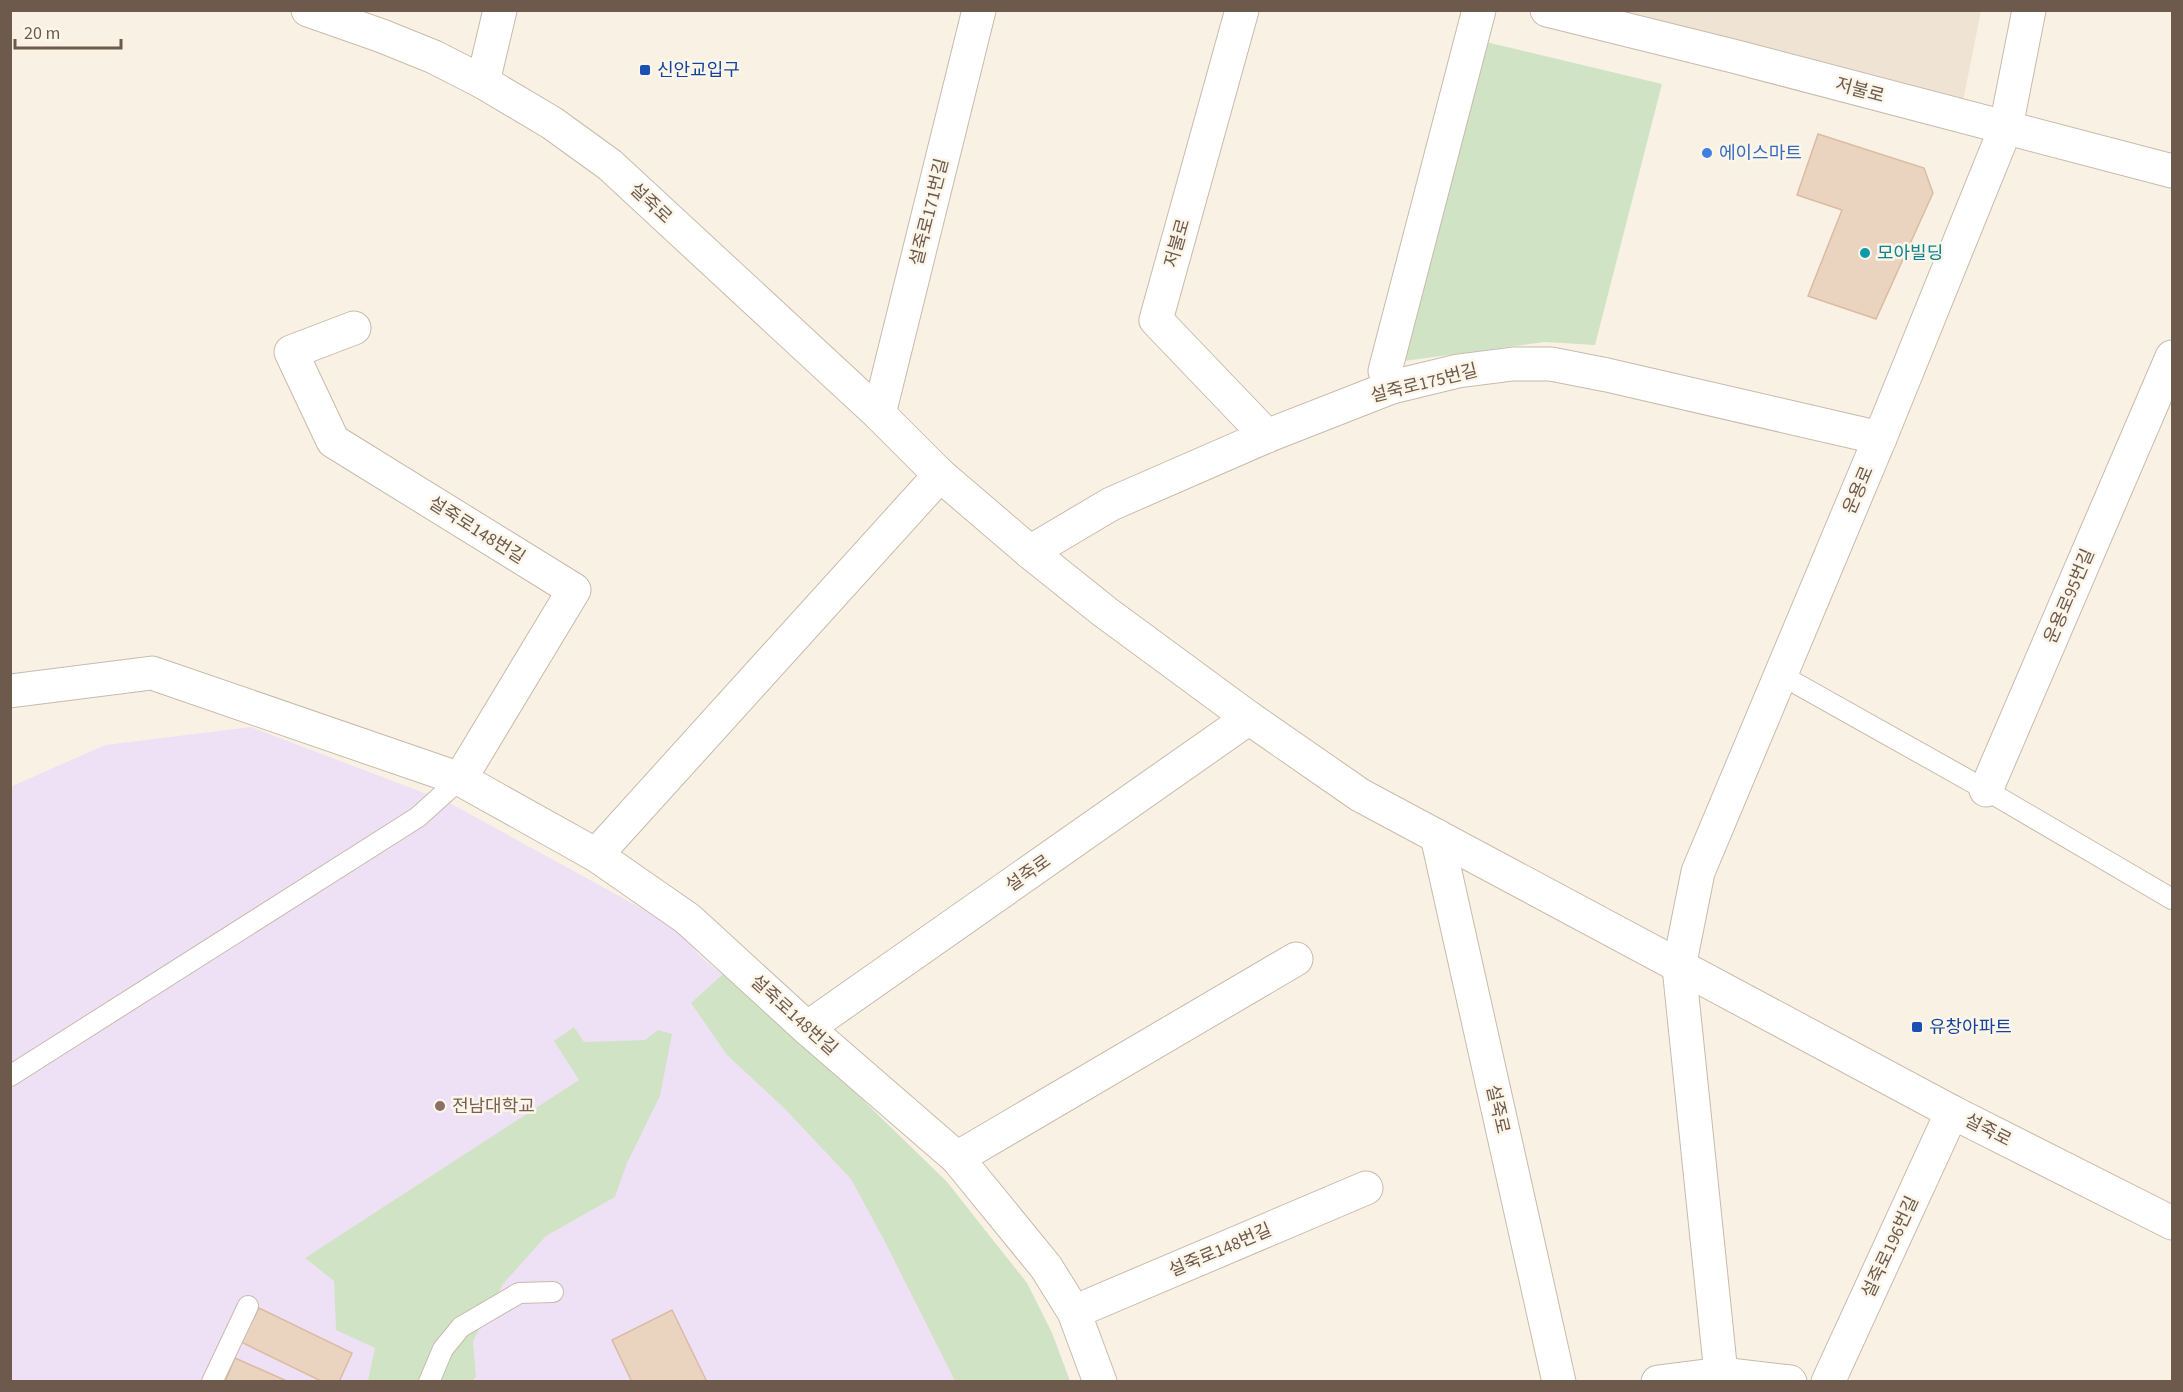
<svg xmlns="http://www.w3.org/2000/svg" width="2183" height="1392" viewBox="0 0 2183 1392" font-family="'Source Sans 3','Noto Sans KR',sans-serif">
	<rect width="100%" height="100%" fill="#f9f2e4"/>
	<path fill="#efe4d3" d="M1547,11H1981L1960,116Z"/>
	<path fill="#efe1f5" d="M251,727L448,802L674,926L701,957L790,1029L947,1182L1027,1283L1052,1333L1070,1381H11L10,787L105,745Z"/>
	<g fill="#d0e4c5">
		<path d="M1482,41L1662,84L1595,345L1545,342L1404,361Z"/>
		<path d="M723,974L790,1029L947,1182L1027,1283L1052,1333L1070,1381H955L884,1240L851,1179L784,1108L727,1055L691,1003Z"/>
		<path d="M574,1027L584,1042L645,1040L658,1030L672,1034L660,1096L627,1163L615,1197L546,1236L503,1284L473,1341L476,1377L472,1381L371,1382L368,1380L375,1348L336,1330L334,1281L305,1258L579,1080L554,1041Z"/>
	</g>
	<g fill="#ead3bf" stroke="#dbbba2" stroke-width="1.5">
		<path d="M1818,134L1924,168L1933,193L1876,319L1808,296L1842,210L1797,195Z"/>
		<path d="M259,1308L352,1353L339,1382H323L241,1342Z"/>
		<path d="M672,1310L707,1382H632L612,1340Z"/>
		<path d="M235,1358L289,1382H225Z"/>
	</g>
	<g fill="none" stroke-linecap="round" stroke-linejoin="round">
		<defs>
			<g id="lane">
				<path d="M1781,675L1986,790L2172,899"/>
				<path d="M10,1076L418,817L460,779"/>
				<path d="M212,1382L248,1306"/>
				<path d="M429,1382L443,1349L461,1327L519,1293L553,1292"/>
			</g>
			<g id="street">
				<path d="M1242,10L1156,320L1267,436"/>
				<path d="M1547,10L1733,56L2172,171"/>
				<path d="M483,82L500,10"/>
				<path d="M354,328L291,352L333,441L574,590L460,779"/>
				<path d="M1392,387L1385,371L1479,10"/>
				<path d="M879,414L979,10"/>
				<path d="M1030,552L1111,504L1267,436L1392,387L1458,371L1513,364H1551L1607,375L1880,438"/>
				<path d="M10,691L152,673L460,779L596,855L688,919L807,1028L957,1158L1046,1267L1074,1312L1100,1382"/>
				<path d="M1986,790L2172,357"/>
				<path d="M1437,836L1559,1382"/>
				<path d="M596,855L940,475"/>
				<path d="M807,1028L1249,718"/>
				<path d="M957,1158L1296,959"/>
				<path d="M1074,1312L1366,1188"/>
				<path d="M1721,1374L1679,967L1698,872L1880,438L2006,127L2029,10"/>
				<path d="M1658,1382L1721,1374L1790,1382"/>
				<path d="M1828,1382L1952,1112"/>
			</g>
			<path id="secondary" d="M308,10L382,36L434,57L483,82L552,123L610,165L879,414L940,475L1030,552L1105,612L1249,718L1360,795L1952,1112L2172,1223"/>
		</defs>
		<use href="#lane" stroke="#c8baac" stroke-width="22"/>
		<use href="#street" stroke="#c8baac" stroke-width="35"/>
		<use href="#secondary" stroke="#cbbbab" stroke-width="35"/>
		<use href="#lane" stroke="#fff" stroke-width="20"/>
		<use href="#street" stroke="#fff" stroke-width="33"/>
		<use href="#secondary" stroke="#fff" stroke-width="33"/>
	</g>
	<g fill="#1a4fb4" stroke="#fcf6ea" stroke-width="2">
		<rect x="639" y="64" width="12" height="12" rx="3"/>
		<rect x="1911" y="1021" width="12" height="12" rx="3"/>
	</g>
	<circle fill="#3f7fe0" stroke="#fcf6ea" stroke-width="2" cx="1707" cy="153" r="6"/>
	<circle fill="#0f9aa8" stroke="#fcf6ea" stroke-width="2" cx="1865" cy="253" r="6"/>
	<circle fill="#8d6e63" stroke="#fcf6ea" stroke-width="2" cx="440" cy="1106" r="6"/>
	<g text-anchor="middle" stroke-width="5" stroke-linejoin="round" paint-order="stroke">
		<g font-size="18" fill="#164399" stroke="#fcf6ea" text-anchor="start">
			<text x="657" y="76">신안교입구</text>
			<text x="1929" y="1033">유창아파트</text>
		</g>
		<g font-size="18" fill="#6e5a4d" stroke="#fcf6ea">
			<text transform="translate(1860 90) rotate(15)" y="6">저불로</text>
			<text transform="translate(651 203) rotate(43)" y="6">설죽로</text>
			<text transform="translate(929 212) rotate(-76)" y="6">설죽로171번길</text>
			<text transform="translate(1177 243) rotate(-74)" y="6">저불로</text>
			<text transform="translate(1424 383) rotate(-14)" y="6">설죽로175번길</text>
			<text transform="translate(1858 490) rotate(-67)" y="6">운용로</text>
			<text transform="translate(477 530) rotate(32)" y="6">설죽로148번길</text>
			<text transform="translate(2069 596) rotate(-67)" y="6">운용로95번길</text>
			<text transform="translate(1028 873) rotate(-35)" y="6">설죽로</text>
			<text transform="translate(794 1015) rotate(42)" y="6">설죽로148번길</text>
			<text transform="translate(1498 1109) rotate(77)" y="6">설죽로</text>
			<text transform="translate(1988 1130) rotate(27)" y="6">설죽로</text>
			<text transform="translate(1890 1247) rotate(-65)" y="6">설죽로196번길</text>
			<text transform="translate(1220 1250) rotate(-23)" y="6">설죽로148번길</text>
		</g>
		<g font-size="18" fill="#366cbe" stroke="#fcf6ea" text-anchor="start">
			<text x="1719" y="159">에이스마트</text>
		</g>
		<g font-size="18" fill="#0d838f" stroke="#fcf6ea" text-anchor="start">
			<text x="1877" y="259">모아빌딩</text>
		</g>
		<g font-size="18" fill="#785e54" stroke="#fcf6ea" text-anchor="start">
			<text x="452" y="1112">전남대학교</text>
		</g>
	</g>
	<rect width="2183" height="1392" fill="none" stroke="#6e5a4d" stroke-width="24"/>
	<path d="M15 39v9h106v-9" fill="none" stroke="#6e5a4d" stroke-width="3"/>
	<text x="24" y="39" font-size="18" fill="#6e5a4d" stroke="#fcf6ea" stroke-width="4.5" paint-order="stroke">20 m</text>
</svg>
